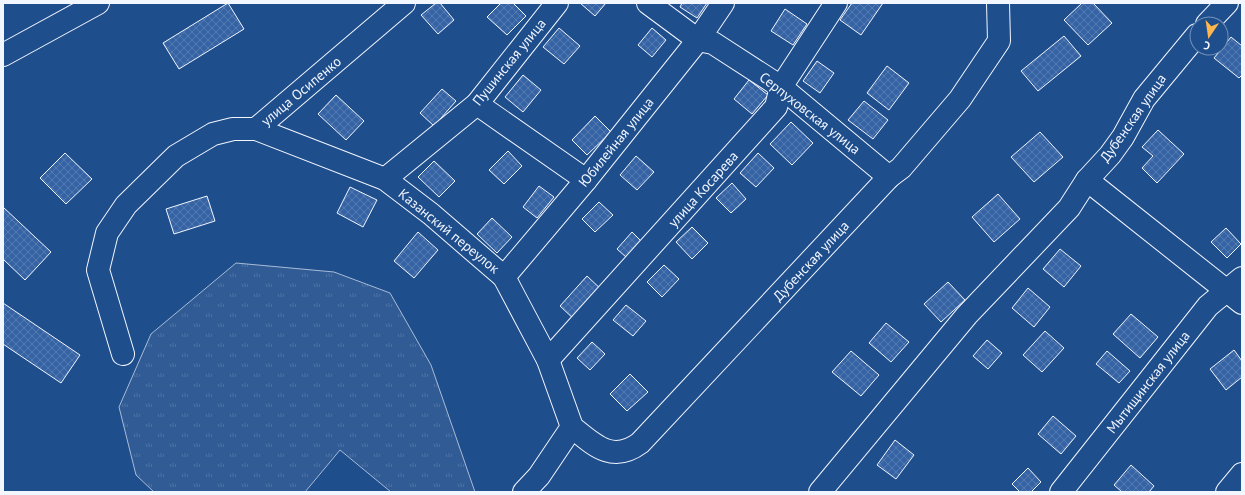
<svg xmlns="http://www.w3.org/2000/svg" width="1245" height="495" viewBox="0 0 1245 495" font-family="'PT Sans',sans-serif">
	<defs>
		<pattern id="grass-tufts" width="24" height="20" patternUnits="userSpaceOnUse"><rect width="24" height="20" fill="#305b95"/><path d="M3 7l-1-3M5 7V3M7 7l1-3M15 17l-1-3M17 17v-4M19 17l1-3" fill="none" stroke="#4e73a5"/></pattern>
		<pattern id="building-cross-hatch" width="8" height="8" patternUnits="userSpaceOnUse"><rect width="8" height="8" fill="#3563a3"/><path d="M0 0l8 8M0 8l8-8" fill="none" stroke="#537ab1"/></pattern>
	</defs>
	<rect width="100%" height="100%" fill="#1f4e8c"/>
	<path fill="url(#grass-tufts)" stroke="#a8bbd7" d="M236,263L334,272L390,293L431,365L475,492H391L340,450L305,492H154L136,475L119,407L151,334Z"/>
	<g fill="url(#building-cross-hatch)" stroke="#f2f6ff">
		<path d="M228,3L244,29L179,69L163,43Z"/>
		<path d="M436,3H440L454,20L438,34L421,15Z"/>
		<path d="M501,3H513L526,16L507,35L487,17Z"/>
		<path d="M580,3H606L595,16Z"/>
		<path d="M682,3H707L697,18L680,7Z"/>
		<path d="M852,3H883L861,35L840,20Z"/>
		<path d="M1082,3H1093L1112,23L1088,45L1064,20Z"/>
		<path d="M785,9L807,24L793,45L771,31Z"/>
		<path d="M559,28L580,46L564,64L543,47Z"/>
		<path d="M652,28L666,40L652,57L638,45Z"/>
		<path d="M1064,36L1081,56L1038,91L1021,71Z"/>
		<path d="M1231,37L1242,46V75L1239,78L1214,58Z"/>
		<path d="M817,61L834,73L820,93L803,81Z"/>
		<path d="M887,66L909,83L889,110L867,93Z"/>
		<path d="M523,75L541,90L523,112L505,97Z"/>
		<path d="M749,80L768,95L752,114L734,99Z"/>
		<path d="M442,89L456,101L434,126L420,113Z"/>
		<path d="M336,95L364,121L346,140L318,114Z"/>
		<path d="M864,101L888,120L873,139L848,120Z"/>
		<path d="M595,116L611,132L587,155L572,140Z"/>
		<path d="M791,122L813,143L792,165L770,144Z"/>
		<path d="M1158,130L1184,154L1157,183L1142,168L1153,156L1142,147Z"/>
		<path d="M1040,132L1063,157L1034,182L1011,157Z"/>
		<path d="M508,151L522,166L504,184L489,170Z"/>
		<path d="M65,153L92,179L66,204L40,178Z"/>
		<path d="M758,153L774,168L756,187L740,173Z"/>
		<path d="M636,156L654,172L637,190L620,175Z"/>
		<path d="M434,161L455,181L439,197L418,177Z"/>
		<path d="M732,183L746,199L731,213L716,198Z"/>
		<path d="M539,186L554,197L537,218L523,207Z"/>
		<path d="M350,187L377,200L363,227L337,213Z"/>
		<path d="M998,194L1020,219L994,242L972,217Z"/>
		<path d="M207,196L215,221L174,234L166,209Z"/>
		<path d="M599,202L613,215L595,232L582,219Z"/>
		<path d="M3,207L51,252L25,280L3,259Z"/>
		<path d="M492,218L512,237L497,253L477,234Z"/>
		<path d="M692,227L708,243L692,259L676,242Z"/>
		<path d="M1226,228L1241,244L1227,258L1211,242Z"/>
		<path d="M418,232L438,250L414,278L394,261Z"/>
		<path d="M632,232L641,241L626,257L617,249Z"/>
		<path d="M1060,249L1081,266L1064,287L1043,269Z"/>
		<path d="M664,265L679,279L662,297L647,282Z"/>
		<path d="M587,276L604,292L577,322L560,306Z"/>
		<path d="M948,282L965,300L941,322L924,304Z"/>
		<path d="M1028,288L1050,307L1034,327L1012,308Z"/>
		<path d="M3,303L80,355L61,383L3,344Z"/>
		<path d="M626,305L646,321L633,336L613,320Z"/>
		<path d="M1131,314L1158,337L1140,358L1113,334Z"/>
		<path d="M886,323L909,342L891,362L869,343Z"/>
		<path d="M1045,331L1064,348L1042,372L1023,355Z"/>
		<path d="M987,340L1002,353L988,369L973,356Z"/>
		<path d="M592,342L605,354L590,370L577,358Z"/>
		<path d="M1234,350L1242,361V377L1226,390L1210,369Z"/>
		<path d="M851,351L879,375L861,396L832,372Z"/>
		<path d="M1107,351L1130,371L1119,383L1096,364Z"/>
		<path d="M630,374L648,392L627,411L610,394Z"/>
		<path d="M1053,416L1076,436L1061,454L1038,434Z"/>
		<path d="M895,440L914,455L896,479L877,465Z"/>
		<path d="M1131,465L1154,486L1149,492H1122L1114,485Z"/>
		<path d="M1028,468L1041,482L1031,492H1020L1012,484Z"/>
	</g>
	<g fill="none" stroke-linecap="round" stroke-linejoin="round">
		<defs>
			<g id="minor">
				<path d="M648,3L698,40L713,43L781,87L889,177"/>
				<path d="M1207,24L1227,3"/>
				<path d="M3,55L98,3"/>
				<path d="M477,104L586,180"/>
				<path d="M256,129L385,179L431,214L504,277L548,360L572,427L539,476L524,492"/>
				<path d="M385,179L477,104L557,3"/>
				<path d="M1087,180L1242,303"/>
				<path d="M504,277L586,180L698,40L723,3"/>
				<path d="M123,354L98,270L107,233L126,205L176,156L213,134L233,129H256L404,3"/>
				<path d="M548,360L776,107L781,87L836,3"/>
				<path d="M572,427C593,444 612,464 640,443L889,177L901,168L960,99L999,41L998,3"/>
				<path d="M820,492L967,315L1069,208L1087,180L1110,155L1123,137L1144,99L1197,35"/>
				<path d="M1061,492L1208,306L1242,278"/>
				<path d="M1227,492L1242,474"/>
			</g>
		</defs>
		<use href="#minor" stroke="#f2f6ff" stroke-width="24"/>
		<use href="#minor" stroke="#1f4e8c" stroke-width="22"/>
	</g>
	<g text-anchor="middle" stroke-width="3" stroke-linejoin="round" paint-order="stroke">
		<g font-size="14" fill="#f2f6ff" stroke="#1f4e8c">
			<text transform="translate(509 62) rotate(-51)" y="5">Пушинская улица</text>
			<text transform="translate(301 91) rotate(-40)" y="5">улица Осипенко</text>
			<text transform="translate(810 113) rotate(38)" y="5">Серпуховская улица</text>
			<text transform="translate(1133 118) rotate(-55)" y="5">Дубенская улица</text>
			<text transform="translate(616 142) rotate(-51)" y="5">Юбилейная улица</text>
			<text transform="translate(703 189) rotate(-48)" y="5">улица Косарева</text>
			<text transform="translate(449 231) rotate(39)" y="5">Казанский переулок</text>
			<text transform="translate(811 261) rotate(-47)" y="5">Дубенская улица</text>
			<text transform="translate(1148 382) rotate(-52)" y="5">Мытищинская улица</text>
		</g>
	</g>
	<rect width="1245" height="495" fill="none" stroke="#f2f6ff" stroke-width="8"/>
	<g transform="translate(1209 36) rotate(193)"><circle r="19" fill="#1f4e8c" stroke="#7391ba"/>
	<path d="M0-3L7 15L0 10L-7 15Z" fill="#ffb74d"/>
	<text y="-6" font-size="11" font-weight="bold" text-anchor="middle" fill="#f2f6ff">С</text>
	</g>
</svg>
